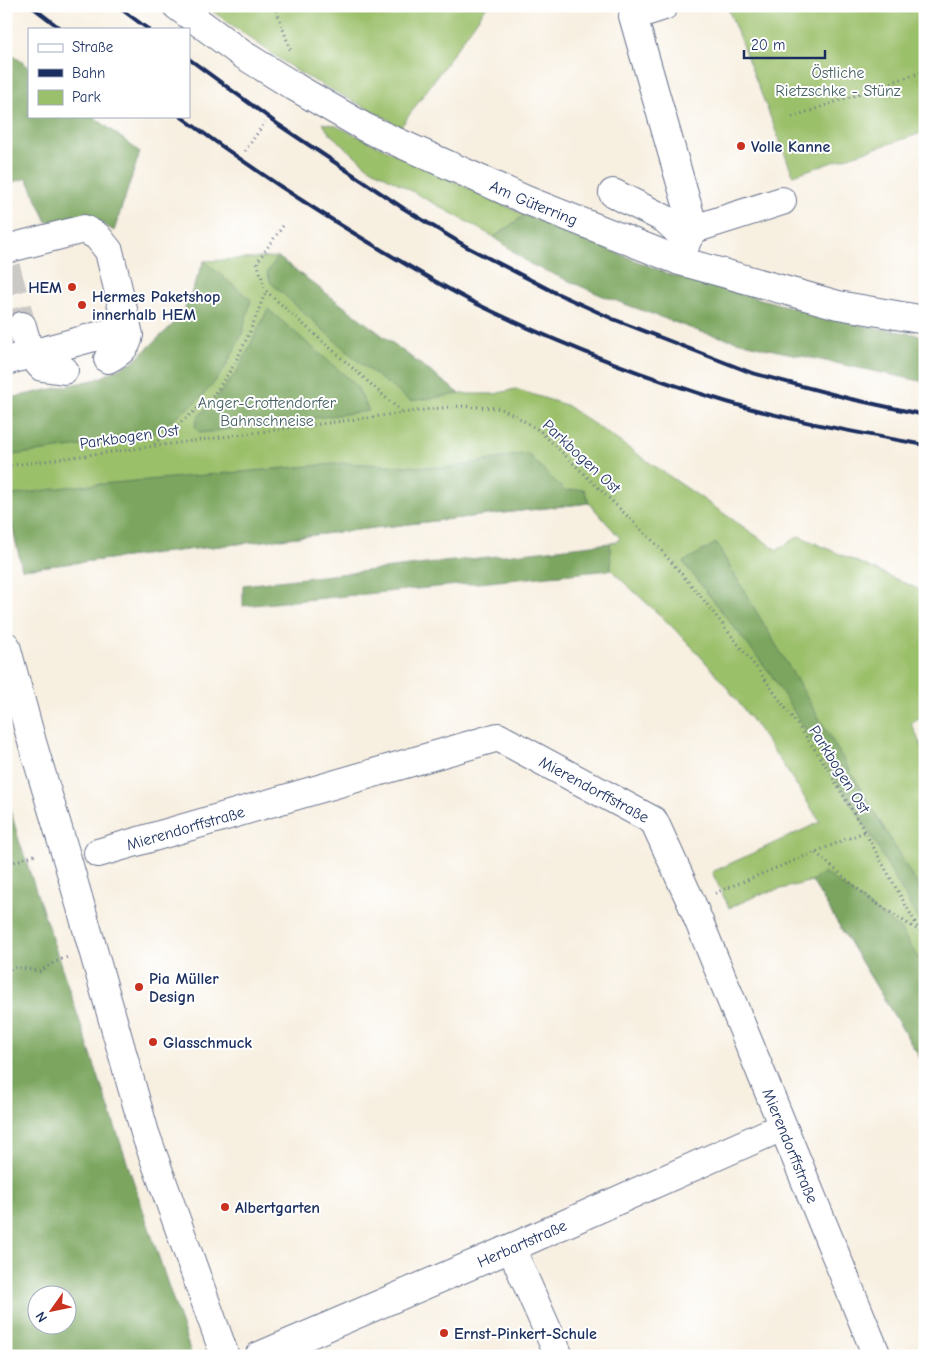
<svg xmlns="http://www.w3.org/2000/svg" width="931" height="1362" viewBox="0 0 931 1362" font-family="'Comic Neue',sans-serif">
	<rect width="100%" height="100%" fill="#fff"/>
	<filter id="ink" filterUnits="userSpaceOnUse"><feTurbulence type="fractalNoise" baseFrequency=".02" numOctaves="2"/><feDisplacementMap in="SourceGraphic" scale="10" xChannelSelector="R" yChannelSelector="G"/><feConvolveMatrix kernelMatrix="1 2 1 2 8 2 1 2 1" color-interpolation-filters="sRGB"/></filter>
	<filter id="wash" filterUnits="userSpaceOnUse"><feTurbulence type="fractalNoise" baseFrequency=".0096" numOctaves="4" result="noise"/><feDisplacementMap in="SourceGraphic" scale="20" xChannelSelector="R" yChannelSelector="G"/><feGaussianBlur stdDeviation="1.12" result="paint"/><feColorMatrix in="noise" values="0 0 0 0 0 0 0 0 0 0 0 0 0 0 0 0 0 1.4 0 .05"/><feComposite in="paint" operator="in"/></filter>
	<g filter="url(#wash)">
		<rect width="100%" height="100%" fill="#f7efe0"/>
		<g fill="#9bc06b" stroke="#5b7864">
			<path d="M205,6H487L400,128L389,120L298,72Z"/>
			<path d="M727,6H925V132L793,175Z"/>
			<path d="M322,123L334,125L525,215L494,237L367,166L330,134Z"/>
			<path d="M278,257L460,394H495L515,389L566,405L777,550L799,536L925,592V714L911,723L925,754V1066L812,881L758,895L729,908L712,872L820,822C781,760 741,700 692,647C667,620 638,596 611,570L610,543L616,542L620,538L589,503L22,569L6,498V399L98,379L134,361L182,316L204,261Z"/>
		</g>
		<g fill="#7ca65f" stroke="#4c6a5e" fill-rule="evenodd">
			<path d="M6,50L29,67V116H93L140,152L114,231L101,223L47,222L27,178L6,184V122L11,121L12,97L6,92Z"/>
			<path d="M525,215L671,275L854,324L925,336V382L764,348L701,332L603,296L530,264L494,237Z"/>
			<path d="M278,257L460,394L410,401L360,363L271,283L267,272Z"/>
			<path d="M204,261L251,300L242,334L225,368L210,388L192,405L149,437L6,456V399L98,379L134,361L182,316Z"/>
			<path d="M268,309L356,385L369,411L200,433L195,427L197,418L218,396L238,370Z"/>
			<path d="M527,453L565,491L584,489L589,503L22,569L6,498V496L67,487L344,463L449,468Z"/>
			<path d="M610,543L611,570L243,606V585Z"/>
			<path d="M716,543L925,898V932L869,832L770,673L683,562Z"/>
			<path d="M6,793L18,837L192,1356H6ZM38,1294H68V1324H38Z"/>
			<path d="M824,872L900,929L925,969V1066L812,881Z"/>
		</g>
	</g>
	<g filter="url(#ink)">
		<g fill="none" stroke-linecap="round" stroke-linejoin="round">
			<path stroke="#cbc9c6" stroke-width="28" stroke-dasharray="28 14" stroke-linecap="butt" d="M6,267L22,326"/>
			<defs>
				<g id="minor">
					<path id="s1" d="M177,6L242,54L295,87L366,128L526,200L680,261L838,305L925,320"/>
					<path d="M664,6L633,16L694,229L687,240L680,261"/>
					<path d="M613,193L665,219L687,240"/>
					<path d="M694,229L782,201"/>
					<path d="M6,249L84,229L97,236L109,251L129,335C127,348 119,353 108,359"/>
					<path d="M22,326L30,354L42,367L64,370"/>
					<path d="M6,361L127,328"/>
					<path d="M6,646L32,742L68,862L145,1133L225,1356"/>
					<path id="s2" d="M98,853L498,737L654,821L691,902L877,1356"/>
					<path d="M511,1248L559,1356"/>
					<path id="s3" d="M259,1356L511,1248L782,1127"/>
				</g>
			</defs>
			<use href="#minor" stroke="#68728c" stroke-width="30"/>
			<g stroke="#68728c" stroke-width="3" stroke-dasharray="1 4" stroke-linecap="butt">
				<path d="M275,6L291,52"/>
				<path d="M792,117L925,71"/>
				<path d="M245,151L265,122"/>
				<path d="M283,226L257,262L266,291L402,412"/>
				<path d="M154,444L213,396L234,365L249,334L266,291"/>
				<path d="M6,466L432,409L460,406L499,408L516,416L540,431L655,543L702,598L759,671L821,758L865,832L925,940"/>
				<path d="M816,853L870,899L919,931"/>
				<path d="M6,857L14,862L38,854"/>
				<path d="M715,893L864,832"/>
				<path d="M6,972L13,967L40,971L55,962L68,957"/>
			</g>
			<use href="#minor" stroke="#fff" stroke-width="28"/>
			<g stroke="#1b2f5e" stroke-width="4">
				<path d="M31,6L61,29"/>
				<path d="M117,6L148,29"/>
				<path d="M189,59L279,125L403,208L467,247L554,292L613,319L752,373L851,399L925,415"/>
				<path d="M180,116C245,164 311,208 380,249C412,268 443,287 477,304C557,343 642,376 727,402C792,421 858,433 925,445"/>
			</g>
		</g>
	</g>
	<g fill="#c8321e" stroke="#fff" stroke-width="2">
		<circle cx="741" cy="146" r="5"/>
		<circle cx="72" cy="287" r="5"/>
		<circle cx="82" cy="305" r="5"/>
		<circle cx="139" cy="987" r="5"/>
		<circle cx="153" cy="1042" r="5"/>
		<circle cx="225" cy="1207" r="5"/>
		<circle cx="444" cy="1333" r="5"/>
	</g>
	<g text-anchor="middle" stroke-width="4" stroke-linejoin="round" paint-order="stroke">
		<g font-size="16" fill="#486263" stroke="#fff">
			<text x="838" y="78">Östliche<tspan x="838" dy="18">Rietzschke - Stünz</tspan></text>
			<text x="267" y="408">Anger-Crottendorfer<tspan x="267" dy="18">Bahnschneise</tspan></text>
		</g>
		<g font-size="16" font-weight="bold" fill="#1b2f5e" stroke="#fff" text-anchor="start">
			<text x="751" y="152">Volle Kanne</text>
			<text x="62" y="293" text-anchor="end">HEM</text>
			<text x="92" y="302">Hermes Paketshop<tspan x="92" dy="18">innerhalb HEM</tspan></text>
			<text x="149" y="984">Pia Müller<tspan x="149" dy="18">Design</tspan></text>
			<text x="163" y="1048">Glasschmuck</text>
			<text x="235" y="1213">Albertgarten</text>
			<text x="454" y="1339">Ernst-Pinkert-Schule</text>
		</g>
		<g font-size="16" fill="#1b2f5e" stroke="#fff">
			<text dy="6" stroke="none"><textPath href="#s1" startOffset="409">Am Güterring</textPath></text>
			<text transform="translate(129 436) rotate(-8)" y="6">Parkbogen Ost</text>
			<text transform="translate(582 456) rotate(43)" y="6">Parkbogen Ost</text>
			<text transform="translate(840 769) rotate(58)" y="6">Parkbogen Ost</text>
			<text dy="6" stroke="none"><textPath href="#s2" startOffset="526">Mierendorffstraße</textPath></text>
			<text dy="6" stroke="none"><textPath href="#s2" startOffset="91">Mierendorffstraße</textPath></text>
			<text dy="6" stroke="none"><textPath href="#s2" startOffset="946">Mierendorffstraße</textPath></text>
			<text dy="6" stroke="none"><textPath href="#s3" startOffset="286">Herbartstraße</textPath></text>
		</g>
	</g>
	<rect width="931" height="1362" fill="none" stroke="#fff" stroke-width="25"/>
	<rect x="28" y="28" width="162" height="90" fill="#ffffff" stroke="#a4acbf"/>
	<rect x="38" y="44" width="25" height="8" fill="#ffffff" stroke="#a4acbf"/>
	<text x="72" y="52" font-size="15" fill="#1b2f5e">Straße</text>
	<rect x="38" y="69" width="25" height="8" fill="#1b2f5e" stroke="#a4acbf"/>
	<text x="72" y="78" font-size="15" fill="#1b2f5e">Bahn</text>
	<rect x="38" y="90" width="25" height="15" fill="#9bc06b" stroke="#a4acbf"/>
	<text x="72" y="102" font-size="15" fill="#1b2f5e">Park</text>
	<g transform="translate(52 1310) rotate(237)"><circle r="24" fill="#ffffff" stroke="#a4acbf"/>
	<path d="M0-4L9 19L0 12L-9 19Z" fill="#c8321e"/>
	<text y="-8" font-size="14" font-weight="bold" text-anchor="middle" fill="#1b2f5e">N</text>
	</g>
	<path d="M744 50v8h81v-8" fill="none" stroke="#1b2f5e" stroke-width="2.5"/>
	<text x="751" y="50" font-size="15" fill="#1b2f5e" stroke="#ffffff" stroke-width="4" paint-order="stroke">20 m</text>
</svg>
